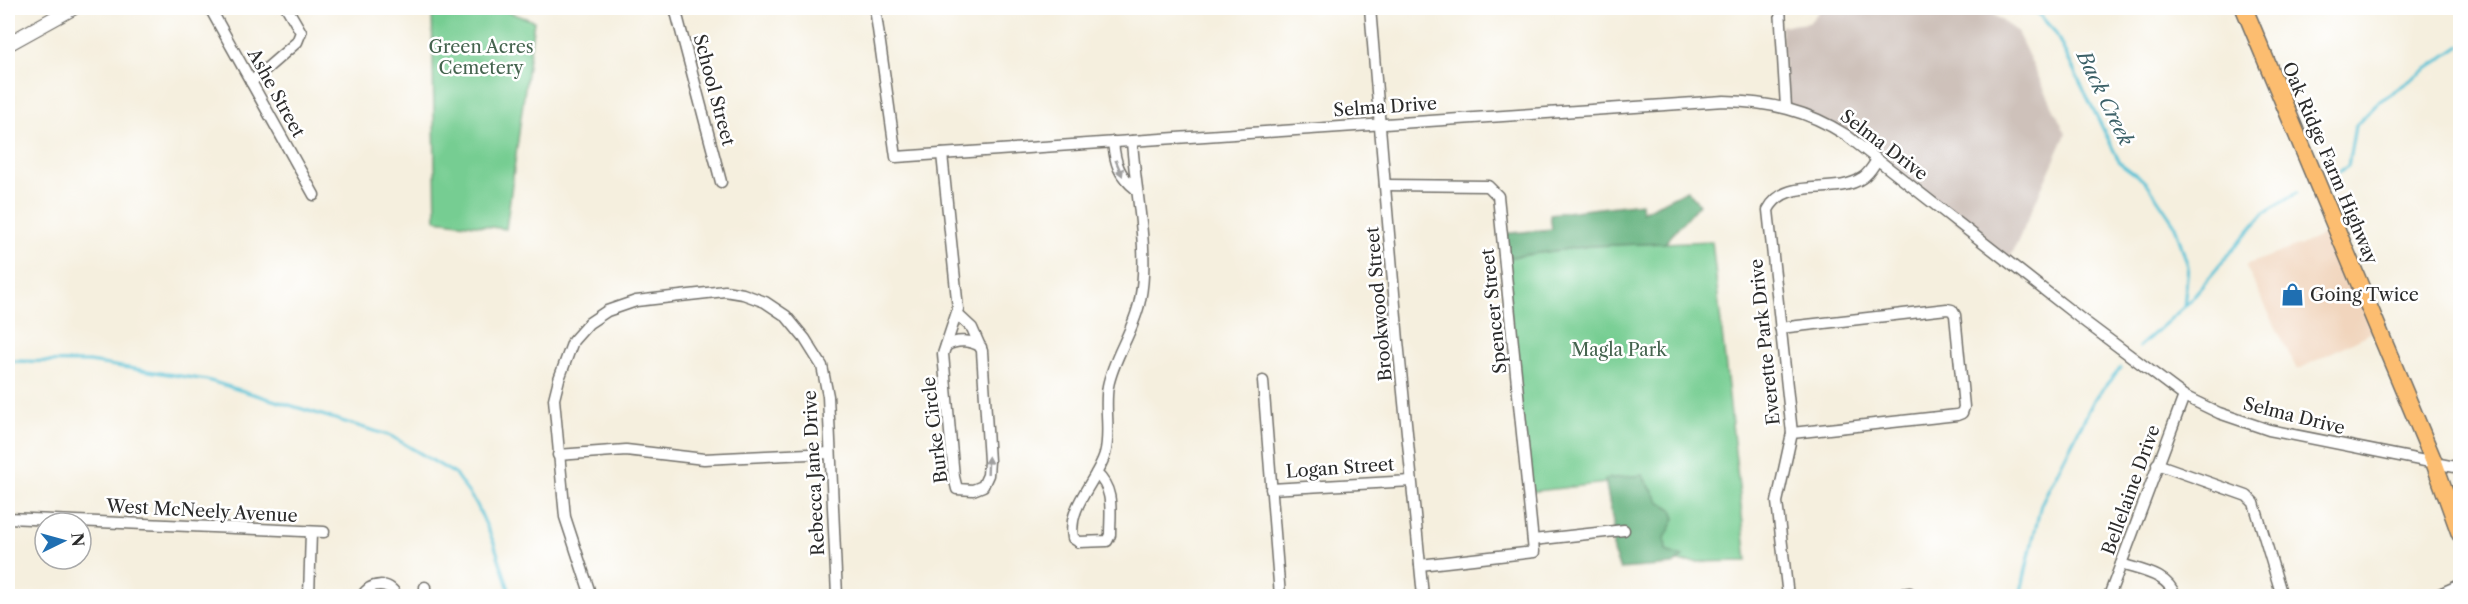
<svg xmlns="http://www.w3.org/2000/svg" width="2468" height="604" viewBox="0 0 2468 604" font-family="'Libre Caslon Text',serif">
	<rect width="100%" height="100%" fill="#fff"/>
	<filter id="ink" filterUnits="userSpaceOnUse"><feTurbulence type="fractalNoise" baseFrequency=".0167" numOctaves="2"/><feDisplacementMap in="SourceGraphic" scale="12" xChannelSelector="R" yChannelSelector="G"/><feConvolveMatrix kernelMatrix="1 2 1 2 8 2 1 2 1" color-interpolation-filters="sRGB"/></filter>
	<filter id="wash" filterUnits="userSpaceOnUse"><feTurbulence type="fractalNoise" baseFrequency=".008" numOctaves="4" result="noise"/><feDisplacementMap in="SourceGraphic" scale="24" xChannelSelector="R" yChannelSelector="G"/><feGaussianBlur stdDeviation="1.35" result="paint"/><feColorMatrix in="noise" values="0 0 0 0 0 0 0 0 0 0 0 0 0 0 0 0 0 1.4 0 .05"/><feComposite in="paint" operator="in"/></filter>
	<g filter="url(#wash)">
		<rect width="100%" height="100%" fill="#f5efde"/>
		<path fill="#f1d5bd" d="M2336,229L2378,329L2297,370L2245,265L2301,245Z"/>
		<path fill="#cec1ba" d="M1822,8H1985L2017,32L2066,134L2008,263L1846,135L1786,107L1781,26L1809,23Z"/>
		<g fill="#76cd92" stroke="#507c5e" stroke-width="1.5">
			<path d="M432,8H497L534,21L506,229L436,220Z"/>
			<path d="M1712,241L1747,561L1635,563L1623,481L1529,492L1504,258L1589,246Z"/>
		</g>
		<g fill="#60b07c" stroke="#466e54" stroke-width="1.5">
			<path d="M1687,190L1699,204L1665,243L1589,246L1504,258L1502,234L1552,229L1550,214L1641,203L1642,212Z"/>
			<path d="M1642,475L1659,501L1672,509L1675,519L1665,538L1666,551L1683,557L1673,565L1620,569L1613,552V523L1605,479Z"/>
		</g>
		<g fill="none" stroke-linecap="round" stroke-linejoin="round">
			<g stroke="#5ac2d6" stroke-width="3">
				<path d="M2033,8L2055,32L2120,163L2147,183L2174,223L2188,266L2184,307L2139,347"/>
				<path d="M2331,177L2348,166L2355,126L2380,101L2460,46"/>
				<path d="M2185,306L2265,212L2297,193"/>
				<path d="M8,361L89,362L207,380L391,436L455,474L477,505L494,543L511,596"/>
				<path d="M2020,596L2041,504L2094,400L2120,368"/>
			</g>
		</g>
	</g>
	<g filter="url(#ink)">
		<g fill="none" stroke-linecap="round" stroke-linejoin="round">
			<defs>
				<g id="minor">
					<path d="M210,8L314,195"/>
					<path d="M675,8L721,182"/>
					<path d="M875,8L896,157L1724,101C1770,102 1807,110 1846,135L2080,318L2184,396L2219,413L2269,430L2460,468"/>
					<path d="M937,8H980"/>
					<path d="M1370,8L1398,341L1423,596"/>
					<path d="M1780,8L1786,107"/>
					<path d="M251,82L297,42L301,32L287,8"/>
					<path d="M1113,142C1115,163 1119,176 1136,189"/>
					<path d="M942,154L958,309L943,354L954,477L957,489L973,490L983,486L988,475L989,461L982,351L972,328L957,314"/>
					<path d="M1385,185L1488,186L1498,196L1534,552L1420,565"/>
					<path d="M1780,328L1947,309L1952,310L1955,315L1964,407L1962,413L1957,415L1792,433"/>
					<path d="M946,346C957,339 971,340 981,347"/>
					<path d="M1263,381L1280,596"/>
					<path d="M558,455L626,450L704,459L830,453"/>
					<path d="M2157,464L2247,496L2254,503L2282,596"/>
					<path d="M1096,473C1115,490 1110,511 1110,535L1107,541L1079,542L1073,538C1067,506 1096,483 1105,454C1111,433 1104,408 1108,386C1114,356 1134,331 1140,300C1150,251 1135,191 1132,141"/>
					<path d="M1271,489L1411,481"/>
					<path d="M8,518L324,532"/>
					<path d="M1533,540L1624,530"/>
					<path d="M2121,564C2142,571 2168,574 2175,596"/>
					<path d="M309,596L311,532"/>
					<path d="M362,596C371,582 388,581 397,596"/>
					<path d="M425,596V587"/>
					<path d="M591,596L565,517L554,399L559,379L573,341L589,323L607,311L636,301L725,291L743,294L765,302L786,316L805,339L822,366L828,396L837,596"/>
					<path d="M1788,596L1777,502L1792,433L1768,210C1786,175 1834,197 1862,178C1869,174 1873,166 1877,160"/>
					<path d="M1881,596L1910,593"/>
					<path d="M2109,596L2184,396"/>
					<path d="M2435,596L2460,585"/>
				</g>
				<path id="tertiary" d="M8,44L73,8"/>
				<path id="primary" d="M2244,8L2434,462L2460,534"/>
			</defs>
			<use href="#minor" stroke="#72706a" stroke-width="13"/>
			<use href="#tertiary" stroke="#72706a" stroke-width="16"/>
			<use href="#primary" stroke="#72706a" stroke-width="19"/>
			<use href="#minor" stroke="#fff" stroke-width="10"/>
			<use href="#tertiary" stroke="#fff" stroke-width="14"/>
			<use href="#primary" stroke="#fcbd6f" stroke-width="16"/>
		</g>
		<defs><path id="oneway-solid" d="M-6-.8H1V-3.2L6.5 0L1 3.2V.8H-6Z" transform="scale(1.5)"/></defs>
		<g fill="#a0a0a0">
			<use href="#oneway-solid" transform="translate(1119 168) rotate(67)"/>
			<use href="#oneway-solid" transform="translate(988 465) rotate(-88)"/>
		</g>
	</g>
	<defs>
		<symbol id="shop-bare" viewBox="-9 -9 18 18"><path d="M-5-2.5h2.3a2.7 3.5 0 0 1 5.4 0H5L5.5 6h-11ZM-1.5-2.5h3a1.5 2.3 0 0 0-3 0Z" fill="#1f6fb2" stroke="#fff" stroke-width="2.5" paint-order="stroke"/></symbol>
	</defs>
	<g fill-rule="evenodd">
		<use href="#shop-bare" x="2276" y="278" width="33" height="33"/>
	</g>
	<g text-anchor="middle" stroke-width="5" stroke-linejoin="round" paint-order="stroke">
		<g font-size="18" fill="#45644f" stroke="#fff">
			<text x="481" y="53">Green Acres<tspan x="481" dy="21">Cemetery</tspan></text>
			<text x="1619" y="356">Magla Park</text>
		</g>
		<g font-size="18" fill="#2b2b2b" stroke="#fff">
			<text transform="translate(714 90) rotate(75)" y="6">School Street</text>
			<text transform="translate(276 93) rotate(61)" y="6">Ashe Street</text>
			<text transform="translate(1385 107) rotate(-4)" y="6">Selma Drive</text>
			<text transform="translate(1884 145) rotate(37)" y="6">Selma Drive</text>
			<text transform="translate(2330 163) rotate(67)" y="6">Oak Ridge Farm Highway</text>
			<text transform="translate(1379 304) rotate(-95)" y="6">Brookwood Street</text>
			<text transform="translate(1494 311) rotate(-96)" y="6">Spencer Street</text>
			<text transform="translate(1765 342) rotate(-96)" y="6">Everette Park Drive</text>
			<text transform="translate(2294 416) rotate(14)" y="6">Selma Drive</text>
			<text transform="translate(935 430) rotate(-97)" y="6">Burke Circle</text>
			<text transform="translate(1340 468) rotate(-4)" y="6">Logan Street</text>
			<text transform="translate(814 473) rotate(-93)" y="6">Rebecca Jane Drive</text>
			<text transform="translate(2131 490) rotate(-70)" y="6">Bellelaine Drive</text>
			<text transform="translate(202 511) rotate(3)" y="6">West McNeely Avenue</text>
		</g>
		<g font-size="18" fill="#2b2b2b" stroke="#fff" text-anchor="start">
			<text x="2310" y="301">Going Twice</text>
		</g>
		<g font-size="20" font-style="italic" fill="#3b6067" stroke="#fff">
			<text transform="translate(2105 98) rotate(64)" y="7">Back Creek</text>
		</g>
	</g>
	<rect width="2468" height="604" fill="none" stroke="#fff" stroke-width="30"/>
	<g transform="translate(63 541) rotate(85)"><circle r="28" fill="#ffffff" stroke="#aaaaaa" stroke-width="1.5"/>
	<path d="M0-4.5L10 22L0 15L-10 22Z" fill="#1f6fb2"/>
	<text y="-9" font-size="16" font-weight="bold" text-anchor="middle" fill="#2b2b2b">N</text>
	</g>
</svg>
